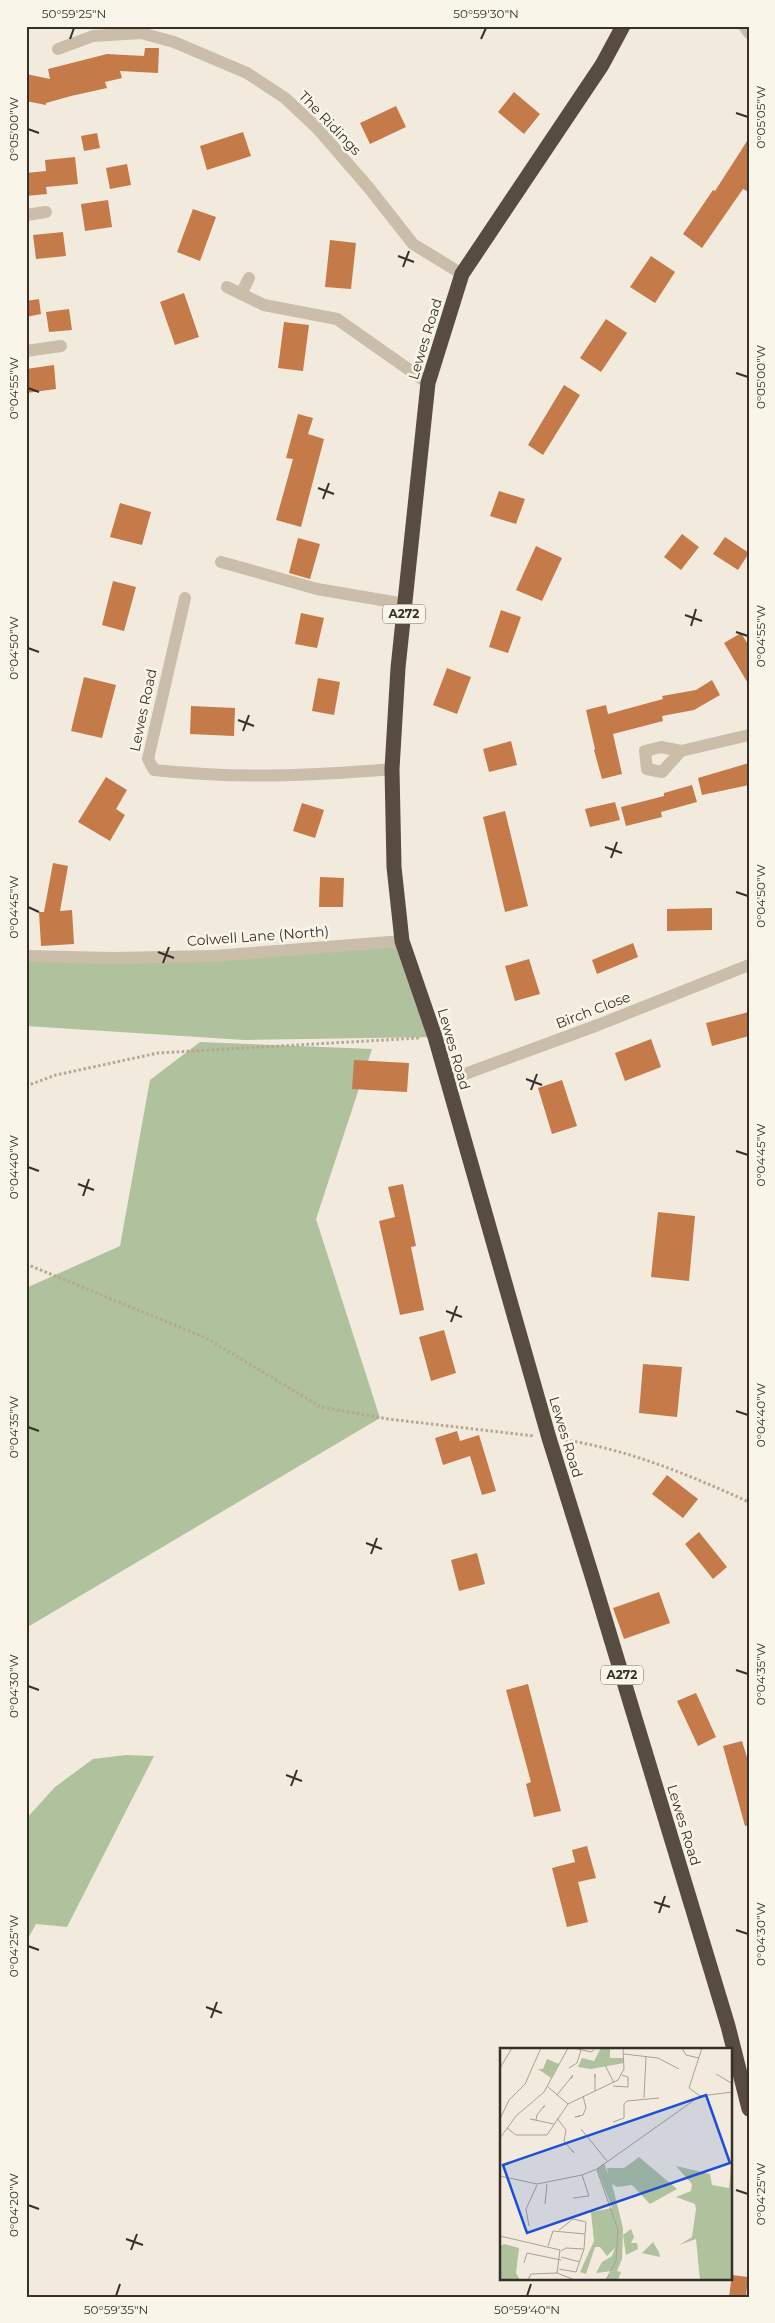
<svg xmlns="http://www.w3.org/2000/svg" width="775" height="2323" viewBox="0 0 775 2323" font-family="Montserrat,sans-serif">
	<rect width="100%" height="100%" fill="#f2ebdd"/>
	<g fill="#afc19d">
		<path d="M402,941L435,1037L245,1040L26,1026V960Z"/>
		<path d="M200,1042L372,1049L316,1219L380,1418L26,1628V1288L120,1246L150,1080Z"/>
		<path d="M126,1755L154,1756L67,1927L36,1924L26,1942V1819L55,1787L93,1759Z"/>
	</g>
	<g fill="#c47a49">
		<path d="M145,48H159L158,73L120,71L122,78L105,82L107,88L71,96L46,103V105L26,101V74L50,79L48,69L107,54L144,56Z"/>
		<path d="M514,92L540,114L524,134L498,112Z"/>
		<path d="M396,106L406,127L370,144L360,123Z"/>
		<path d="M243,132L251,156L207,170L200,146Z"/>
		<path d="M97,133L100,148L84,151L81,136Z"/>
		<path d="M749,138V192L743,189L702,248L683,234L713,190L715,191Z"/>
		<path d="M75,157L78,184L46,187L47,194L26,196V173L46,171L45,160Z"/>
		<path d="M127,164L131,185L110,189L106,168Z"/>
		<path d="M108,200L112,227L85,231L81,204Z"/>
		<path d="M193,209L216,217L200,261L177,252Z"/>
		<path d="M63,232L66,256L36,259L33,235Z"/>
		<path d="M330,240L356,243L351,289L325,287Z"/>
		<path d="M651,256L675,272L655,303L630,287Z"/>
		<path d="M184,293L199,337L175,345L160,302Z"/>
		<path d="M39,299L41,314L26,317V301Z"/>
		<path d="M69,309L72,330L49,332L46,312Z"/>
		<path d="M606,319L627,333L601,372L580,358Z"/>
		<path d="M284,322L309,325L303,371L278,368Z"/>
		<path d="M54,365L56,389L26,393V369Z"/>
		<path d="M564,385L580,395L543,455L528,445Z"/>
		<path d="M298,414L313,418L308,434L324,439L301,527L276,520L293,459L286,458Z"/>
		<path d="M499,491L525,499L516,524L490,516Z"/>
		<path d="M120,503L151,512L142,545L110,537Z"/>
		<path d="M682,534L699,547L681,570L664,557Z"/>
		<path d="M725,537L749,553L738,570L713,554Z"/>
		<path d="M298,538L320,544L310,579L289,573Z"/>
		<path d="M536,546L562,558L542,601L516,590Z"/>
		<path d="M113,581L136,587L124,631L102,625Z"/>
		<path d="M501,610L521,617L508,653L489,647Z"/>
		<path d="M301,613L324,618L317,648L295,644Z"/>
		<path d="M741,633L749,646V685L724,643Z"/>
		<path d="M447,668L471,677L457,714L433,705Z"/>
		<path d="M84,677L116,685L102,738L71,731Z"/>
		<path d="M318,678L340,682L334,715L312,711Z"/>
		<path d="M712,680L720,695L694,710L662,716L663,721L613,734L622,774L602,779L594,750L595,749L586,710L606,705L608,714L663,699L662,696L696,690Z"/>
		<path d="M191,706L235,708L234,736L190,734Z"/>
		<path d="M511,741L517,765L489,772L483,749Z"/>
		<path d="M749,763V785L702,795L698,778Z"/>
		<path d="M106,777L127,790L116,809L125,815L110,841L78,822Z"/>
		<path d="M692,785L697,802L661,812L662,817L626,826L621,807L664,796V793Z"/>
		<path d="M615,802L620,820L590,827L585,809Z"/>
		<path d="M302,803L324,810L315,838L293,831Z"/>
		<path d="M505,811L528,906L505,912L483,817Z"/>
		<path d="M53,863L68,866L60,911L72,910L74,944L41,946L39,912H44Z"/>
		<path d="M320,877L344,878L343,907H319Z"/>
		<path d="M712,908V930L667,931V909Z"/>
		<path d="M633,943L638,957L597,974L592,960Z"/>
		<path d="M529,959L540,994L515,1001L505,966Z"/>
		<path d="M749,1012V1036L712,1046L706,1023Z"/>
		<path d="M651,1039L661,1067L625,1081L615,1053Z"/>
		<path d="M354,1060L409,1063L407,1092L352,1089Z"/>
		<path d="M562,1080L577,1126L552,1134L538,1088Z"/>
		<path d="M403,1184L416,1246L411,1247L424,1310L400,1315L379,1221L395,1217L388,1187Z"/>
		<path d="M658,1212L695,1216L689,1281L651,1277Z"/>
		<path d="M444,1330L456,1373L431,1381L419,1337Z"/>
		<path d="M643,1364L682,1367L677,1417L639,1413Z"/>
		<path d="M457,1431L460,1441L479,1435L496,1491L482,1495L470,1456L443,1465L435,1438Z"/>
		<path d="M667,1475L698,1499L683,1518L652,1494Z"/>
		<path d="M699,1532L727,1567L713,1579L685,1544Z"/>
		<path d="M477,1553L485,1584L459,1591L451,1560Z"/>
		<path d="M659,1592L670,1623L624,1639L613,1608Z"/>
		<path d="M528,1684L561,1811L534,1817L526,1784L531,1782L506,1690Z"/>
		<path d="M696,1693L716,1737L698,1746L677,1701Z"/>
		<path d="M742,1741L749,1764V1825L745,1826L723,1746Z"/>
		<path d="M587,1846L596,1878L578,1882L588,1922L567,1927L552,1868L575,1862L572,1850Z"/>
		<path d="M732,2275L748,2277L746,2297H729Z"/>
	</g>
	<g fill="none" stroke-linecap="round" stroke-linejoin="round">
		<g stroke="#b6a793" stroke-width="3" stroke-dasharray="2.5 2.5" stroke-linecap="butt">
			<path d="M26,1086L56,1075L158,1053L419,1038"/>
			<path d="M26,1264L206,1338L321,1407L388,1419L534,1436"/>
			<path d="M565,1440C630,1450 689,1475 749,1502"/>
		</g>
		<g stroke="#cabda9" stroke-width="12">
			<path d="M744,26L749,33"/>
			<path d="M58,49L93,36L141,33L174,42L247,73L285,98L317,128L369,188L413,244L462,274"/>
			<path d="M26,215L46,212"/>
			<path d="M227,287L264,305L337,319L428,383"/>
			<path d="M241,294L249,278"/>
			<path d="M26,351L61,346"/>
			<path d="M221,562L317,589L405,604"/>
			<path d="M185,598L148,759L154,770C237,779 309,776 392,769"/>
			<path d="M681,751L662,772L647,769L645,751L661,747L681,751L749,735"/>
			<path d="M26,956L112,958L214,956L402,941"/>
			<path d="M446,1081L598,1025L749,965"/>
		</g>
		<path stroke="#584b40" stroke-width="15" d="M623,26L602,65L462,274L428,383L398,668L392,769L394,867L402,941L435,1037L549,1438L592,1576L728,2026L749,2109"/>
	</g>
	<path fill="none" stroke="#372f29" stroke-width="2" d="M70,39L74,28M481,39L486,28M736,113L748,117M28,129L39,133M398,256L414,262M403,267L409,251M736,373L748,377M28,388L39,392M318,488L334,494M323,499L329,483M685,615L702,621M691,626L696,609M736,632L748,636M28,648L39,652M238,720L254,726M243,731L249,715M605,847L622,853M611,858L617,842M736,892L748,896M28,907L39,912M158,952L174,958M163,963L169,947M526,1079L542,1085M531,1090L537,1074M736,1151L748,1155M28,1167L39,1171M78,1184L94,1190M83,1196L89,1179M446,1311L462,1317M451,1322L457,1306M736,1411L748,1415M28,1427L39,1431M366,1543L382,1549M371,1554L377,1538M736,1670L748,1674M28,1686L39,1690M286,1775L302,1781M291,1786L297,1770M654,1902L670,1907M659,1913L665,1896M736,1930L748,1934M28,1946L39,1950M206,2007L222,2013M211,2018L217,2002M736,2190L748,2194M28,2205L39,2209M126,2239L143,2245M131,2250L137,2234M116,2296L120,2284M527,2296L531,2284"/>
	<g text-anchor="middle" stroke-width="5" stroke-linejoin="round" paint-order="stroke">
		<g fill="#f9f5e9" stroke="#716a63" stroke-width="1">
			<rect x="383" y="604.5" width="42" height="19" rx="4"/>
			<rect x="601" y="1665.5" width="42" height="19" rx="4"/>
		</g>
		<g font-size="12" font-weight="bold" fill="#372f29">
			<text x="404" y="618">A272</text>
			<text x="622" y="1679">A272</text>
		</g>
		<g font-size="14" fill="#372f29" stroke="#f9f5e9">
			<text transform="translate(330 123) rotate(46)" y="5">The Ridings</text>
			<text transform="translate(425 339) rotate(-73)" y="5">Lewes Road</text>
			<text transform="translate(143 710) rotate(-78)" y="5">Lewes Road</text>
			<text transform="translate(258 936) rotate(-4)" y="5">Colwell Lane (North)</text>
			<text transform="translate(593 1010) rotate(-21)" y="5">Birch Close</text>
			<text transform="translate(454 1049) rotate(74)" y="5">Lewes Road</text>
			<text transform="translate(566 1437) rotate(73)" y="5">Lewes Road</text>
			<text transform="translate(684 1825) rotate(73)" y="5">Lewes Road</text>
		</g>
	</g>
	<g transform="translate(500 2048)">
		<rect width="232" height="232" fill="#f2ebdd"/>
		<path d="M101,0L110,1V10H123L124,15L91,21L78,19L82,10L94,13ZM47,11L59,16L51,30L38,21H43ZM232,108V232H200L196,191L179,197L192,189L196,161L195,156L176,149L191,143L192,136L176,118L210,126L212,137L229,140ZM139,109L177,141L150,156L132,137L117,139L112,136L123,180L122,211L117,223L121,224L118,232H105L112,223L96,225L102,214L112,208L115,200L107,208L100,199H95L86,226L80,224L94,193L91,164L112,160L97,121L104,115L108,126L107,120H124ZM131,181L134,189L131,195H137L138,201L126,207L123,187ZM153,194L159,204L160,209L142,205ZM4,196L19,200L16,225L20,232H0V198Z" fill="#afc19d"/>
		<path fill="none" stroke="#a7a095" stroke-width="1" d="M74,0L91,4L94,2M182,0L186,7L199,10M124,6L158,10L179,21M105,17L114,35M0,20L12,0M69,20L77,15L81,2M216,26L233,36M95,29V26V43M113,38L128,39V29L122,27M48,39L68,56M57,47L73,27L71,31M200,48L189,40L202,0M144,50L146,8M80,68L75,69L83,67L86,60L83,48M57,70L66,82L64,93L74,105L72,102M0,71L9,52L25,36L41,0M30,71L54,76M36,72L37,67L44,58H45L43,60M113,74L124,70V56L127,53L159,50M7,80L16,87H47L68,56L118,32L124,21L123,0M81,81L107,113M0,90L16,68L44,44L68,0M97,122L118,182L116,213L106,232M0,128L37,136L82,127L97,121L200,48L233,44M73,150L89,148L82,127M45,156L47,136M29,178L26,161L37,137M0,188L60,202L57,225M48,198L53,183L85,186L86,174L73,171L59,182M84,201L85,186M61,209L80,214M24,215L27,205L61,212M59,221L76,224L84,201L66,200L61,203M28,232L31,226L57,225L75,232"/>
		<path fill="#1d4ed8" fill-opacity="0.15" stroke="#1d4ed8" stroke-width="2.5" d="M206,47L230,115L27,185L3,117Z"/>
		<rect width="232" height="232" fill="none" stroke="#372f29" stroke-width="2.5"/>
	</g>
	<rect width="775" height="2323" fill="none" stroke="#f9f5e9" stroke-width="55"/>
	<rect x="28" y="28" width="720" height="2268" fill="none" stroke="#372f29" stroke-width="2"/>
	<g font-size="12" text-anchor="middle" fill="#372f29">
		<text x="74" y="18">50°59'25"N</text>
		<text x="486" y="18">50°59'30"N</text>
		<text transform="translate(761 117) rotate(-90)" y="4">0°05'05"W</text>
		<text transform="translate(14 129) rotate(-90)" y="4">0°05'00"W</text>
		<text transform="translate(761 377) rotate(-90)" y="4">0°05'00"W</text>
		<text transform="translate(14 388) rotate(-90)" y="4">0°04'55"W</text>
		<text transform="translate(761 636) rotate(-90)" y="4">0°04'55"W</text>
		<text transform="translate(14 648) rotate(-90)" y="4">0°04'50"W</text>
		<text transform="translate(761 896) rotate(-90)" y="4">0°04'50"W</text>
		<text transform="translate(14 907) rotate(-90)" y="4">0°04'45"W</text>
		<text transform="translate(761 1155) rotate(-90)" y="4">0°04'45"W</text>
		<text transform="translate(14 1167) rotate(-90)" y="4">0°04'40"W</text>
		<text transform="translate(761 1415) rotate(-90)" y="4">0°04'40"W</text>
		<text transform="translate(14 1427) rotate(-90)" y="4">0°04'35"W</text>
		<text transform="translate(761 1674) rotate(-90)" y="4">0°04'35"W</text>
		<text transform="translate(14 1686) rotate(-90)" y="4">0°04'30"W</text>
		<text transform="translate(761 1934) rotate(-90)" y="4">0°04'30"W</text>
		<text transform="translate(14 1946) rotate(-90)" y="4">0°04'25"W</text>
		<text transform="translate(761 2194) rotate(-90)" y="4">0°04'25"W</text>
		<text transform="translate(14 2205) rotate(-90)" y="4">0°04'20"W</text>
		<text x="116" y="2314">50°59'35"N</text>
		<text x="527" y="2314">50°59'40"N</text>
	</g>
</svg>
